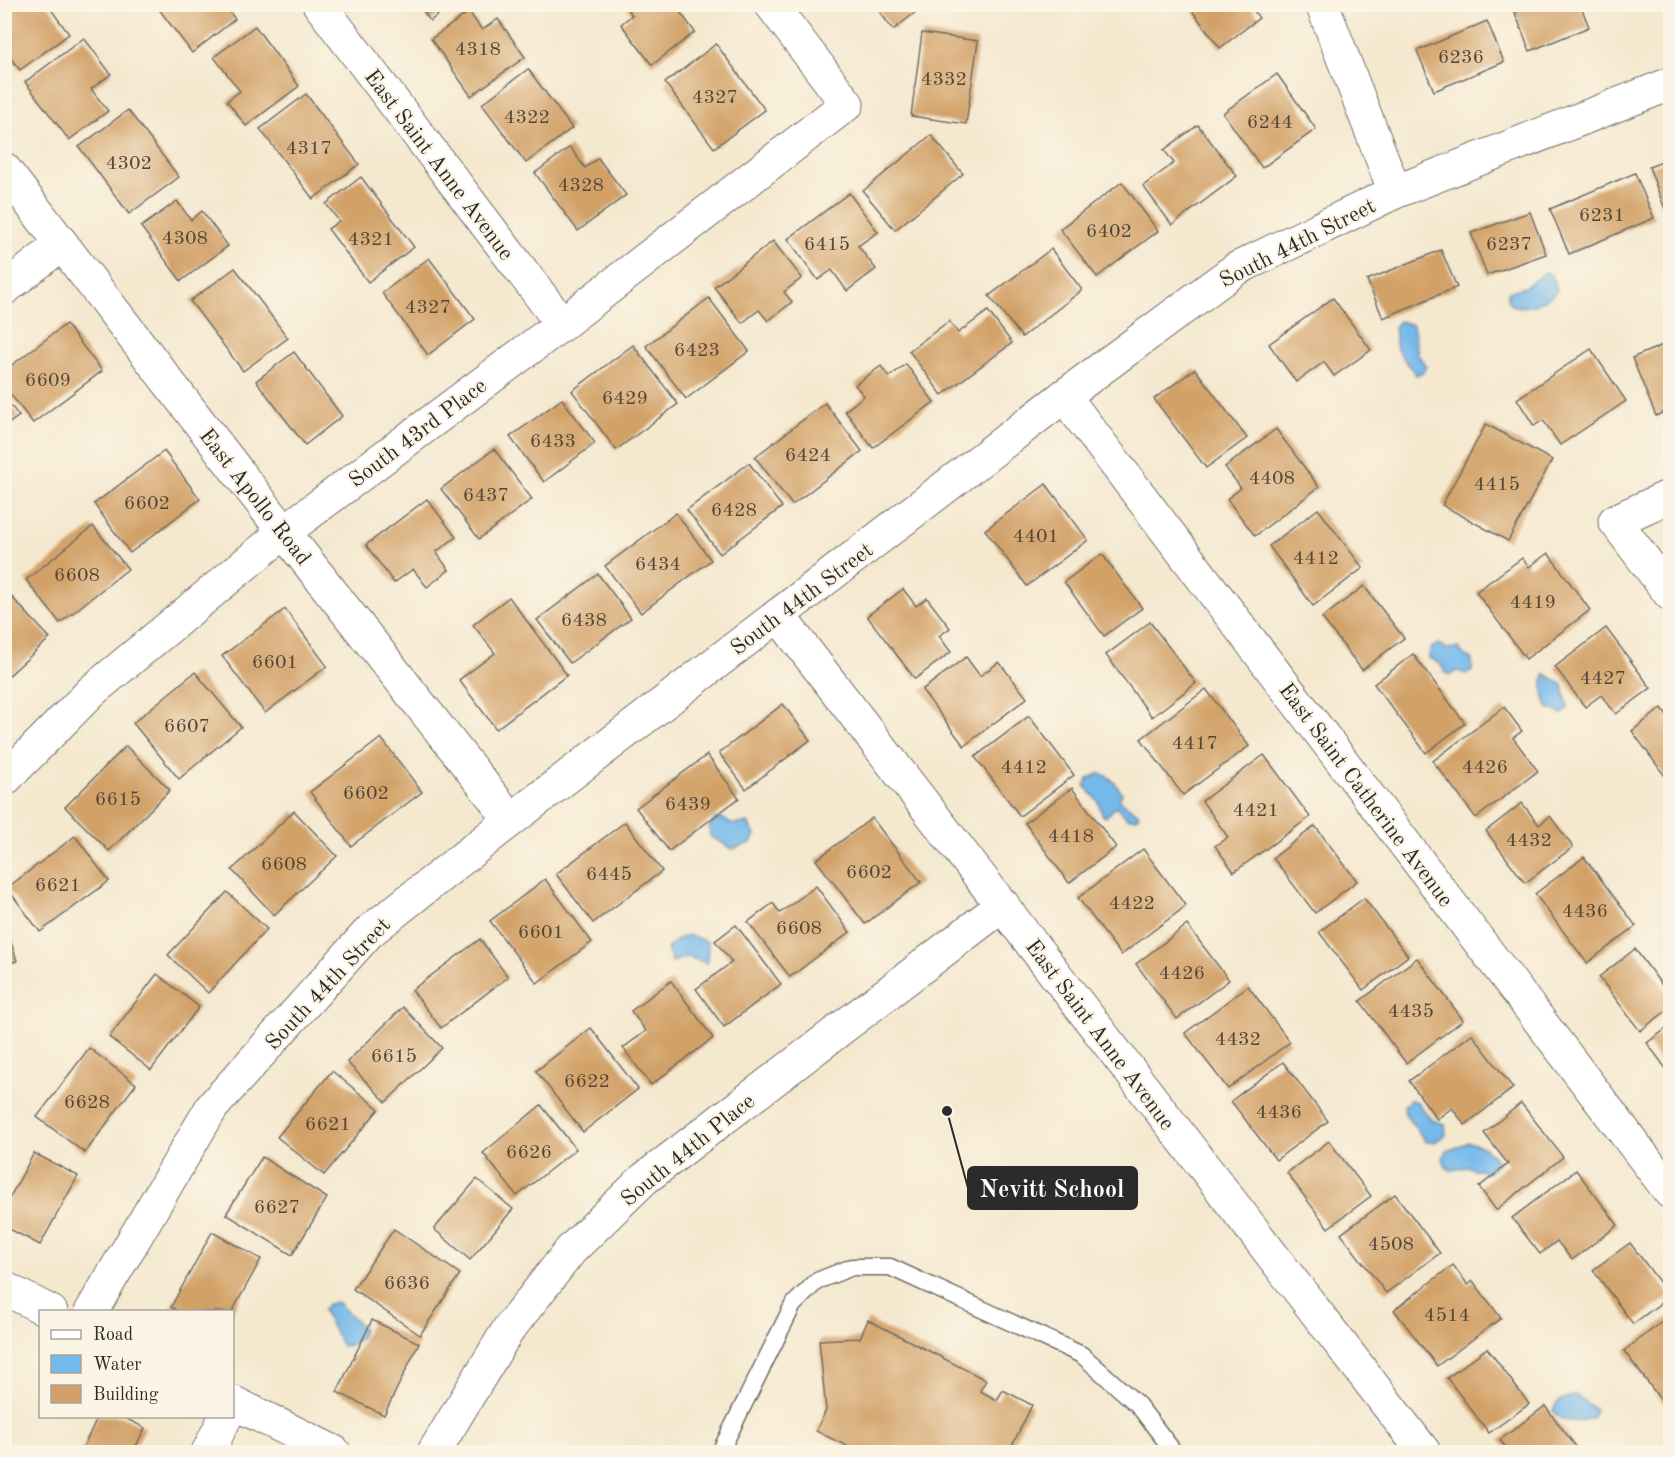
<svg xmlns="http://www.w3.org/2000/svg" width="1675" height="1457" viewBox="0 0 1675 1457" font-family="'Old Standard TT',serif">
	<rect width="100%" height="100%" fill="#fcf5e5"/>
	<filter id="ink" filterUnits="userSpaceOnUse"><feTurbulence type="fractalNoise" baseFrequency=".0167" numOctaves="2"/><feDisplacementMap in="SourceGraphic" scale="12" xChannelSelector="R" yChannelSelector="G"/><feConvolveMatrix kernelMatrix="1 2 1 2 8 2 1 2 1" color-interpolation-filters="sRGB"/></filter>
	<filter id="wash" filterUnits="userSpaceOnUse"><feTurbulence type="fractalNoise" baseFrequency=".008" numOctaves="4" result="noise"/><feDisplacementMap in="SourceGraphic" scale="24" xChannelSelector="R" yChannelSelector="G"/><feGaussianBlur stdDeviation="1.35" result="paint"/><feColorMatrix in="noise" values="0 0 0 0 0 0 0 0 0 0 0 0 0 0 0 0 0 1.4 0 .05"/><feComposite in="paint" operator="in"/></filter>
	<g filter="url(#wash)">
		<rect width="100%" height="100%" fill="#f4e8cf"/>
		<g fill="#74b9eb" stroke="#50728b" stroke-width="1.5">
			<path d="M1545,272L1552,275L1557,290C1546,303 1528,310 1511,305L1508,300V292L1525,287Z"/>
			<path d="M1399,321L1413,325L1418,355L1426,366L1423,372L1416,375L1397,350L1394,327Z"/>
			<path d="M1438,644L1447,649L1458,648L1465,656L1472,659V671L1467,674L1457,671L1450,675L1446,673L1440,664L1429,658L1430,649Z"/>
			<path d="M1545,674L1563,685L1568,708L1563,714L1548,708C1543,699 1541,682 1545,674Z"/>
			<path d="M1098,774C1108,773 1117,785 1122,793L1119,800L1139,814L1137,818H1127L1116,806L1106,817L1103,816L1098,801L1085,786L1088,779Z"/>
			<path d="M722,818L731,824L748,823L755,835L751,843L732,849L710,836L709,827L715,819Z"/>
			<path d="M688,935L708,942L707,963L687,957L672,962L667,949L676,940Z"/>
			<path d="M1410,1100L1417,1102L1433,1122L1437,1121L1445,1125L1446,1134L1435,1142H1426L1405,1114L1404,1106Z"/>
			<path d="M1469,1142L1485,1148L1498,1162L1489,1173L1468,1167L1451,1170L1446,1167L1443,1158L1447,1151Z"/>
			<path d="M337,1302L363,1328L361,1337L352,1345L342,1346L323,1310L328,1304Z"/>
			<path d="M1576,1395L1596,1410L1594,1416C1583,1424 1560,1423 1553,1411C1556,1399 1565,1399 1576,1395Z"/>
		</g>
		<g id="blocks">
			<g fill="#d2a168">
				<path d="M4,4H47L69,34L20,70L4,50Z"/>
				<path d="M155,4H224L235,19L192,53Z"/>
				<path d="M418,4H452L430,21Z"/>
				<path d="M624,4H674L695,32L652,65L621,24L632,15Z"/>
				<path d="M874,4H926L893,30Z"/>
				<path d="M1187,4H1249L1259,18L1220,48Z"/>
				<path d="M1536,4H1580L1589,27L1530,51L1515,13Z"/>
				<path d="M469,12L482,30L498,19L525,57L471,96L431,39Z"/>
				<path d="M1487,21L1504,62L1434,91L1417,51Z"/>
				<path d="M255,26L299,86L246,126L227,101L240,91L214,57Z"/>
				<path d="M922,33L978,41L966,124L911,116Z"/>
				<path d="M84,38L111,74L91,89L108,111L69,140L25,82Z"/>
				<path d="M716,44L765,110L714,148L665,83Z"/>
				<path d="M528,69L572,128L526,163L482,104Z"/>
				<path d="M1277,74L1316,129L1262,168L1223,113Z"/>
				<path d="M306,94L359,164L313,199L260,129Z"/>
				<path d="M128,110L179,177L129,214L79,147Z"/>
				<path d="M1198,125L1237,176L1172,225L1143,186L1174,163L1164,150Z"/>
				<path d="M931,135L963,174L895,230L863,191Z"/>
				<path d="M570,147L585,168L598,158L626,195L578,231L535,173Z"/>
				<path d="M1670,159V207L1665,209L1649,167Z"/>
				<path d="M1635,173L1654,218L1569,254L1550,209Z"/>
				<path d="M361,177L414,247L368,282L328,229L339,221L326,204Z"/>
				<path d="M1122,182L1158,231L1097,277L1060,229Z"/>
				<path d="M849,193L878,232L858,246L876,269L847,291L832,270L818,280L788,239Z"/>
				<path d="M177,201L191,220L202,211L228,246L181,281L141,227Z"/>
				<path d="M1530,212L1546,254L1487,275L1471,233Z"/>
				<path d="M773,241L802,278L784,292L792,302L768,321L759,310L742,323L714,287Z"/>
				<path d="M1051,249L1082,290L1022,337L989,296Z"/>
				<path d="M1441,250L1457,287L1383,318L1367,280Z"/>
				<path d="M429,258L475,319L428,355L382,293Z"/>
				<path d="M235,268L288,338L243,371L190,301Z"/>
				<path d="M709,298L749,351L686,399L646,346Z"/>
				<path d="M1333,298L1371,350L1334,376L1324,362L1296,382L1269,344Z"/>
				<path d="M988,311L1012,343L942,395L909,351L949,321L958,333Z"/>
				<path d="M66,324L102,371L33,423L4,386V371Z"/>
				<path d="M1670,342V409L1656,416L1632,358Z"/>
				<path d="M633,345L678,404L616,450L572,391Z"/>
				<path d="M1591,349L1626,401L1560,445L1543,420L1534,426L1517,399Z"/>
				<path d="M294,352L342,416L305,445L256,381Z"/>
				<path d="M906,364L934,402L873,448L845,411L864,396L855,385L881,366L889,377Z"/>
				<path d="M1195,369L1247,438L1206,468L1154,399Z"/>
				<path d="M4,397L19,416L4,427Z"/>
				<path d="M562,399L595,443L544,482L510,437Z"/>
				<path d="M825,403L862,451L792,505L755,457Z"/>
				<path d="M1486,424L1552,460L1508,541L1442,505Z"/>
				<path d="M1276,429L1319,487L1255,536L1227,499L1241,488L1225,467Z"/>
				<path d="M494,449L532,499L479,539L441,489Z"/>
				<path d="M164,451L200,499L130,553L94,504Z"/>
				<path d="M749,463L782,507L720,554L687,510Z"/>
				<path d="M1046,484L1088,540L1027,586L985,530Z"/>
				<path d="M427,499L456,537L436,552L449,570L427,587L413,569L394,583L366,545Z"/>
				<path d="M1318,509L1363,568L1313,606L1269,546Z"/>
				<path d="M676,513L711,560L641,613L605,566Z"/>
				<path d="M93,526L128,569L60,623L26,580Z"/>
				<path d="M1548,553L1590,610L1526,659L1476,592L1522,558L1529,567Z"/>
				<path d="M1102,554L1142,608L1104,636L1064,582Z"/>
				<path d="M598,574L631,618L570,663L537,620Z"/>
				<path d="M1364,586L1404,638L1362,670L1322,618Z"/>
				<path d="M903,589L916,606L927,598L950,628L939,636L951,652L915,679L867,616Z"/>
				<path d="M8,593L50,638L4,680V596Z"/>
				<path d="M509,597L567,675L496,729L459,680L495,653L473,625Z"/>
				<path d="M285,609L327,666L265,713L222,656Z"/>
				<path d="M1150,622L1196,683L1152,717L1106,655Z"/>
				<path d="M1606,628L1651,688L1616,714L1601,695L1585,707L1555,667Z"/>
				<path d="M1413,654L1465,723L1426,753L1374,684Z"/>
				<path d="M966,657L980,676L999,662L1027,698L964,746L922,690Z"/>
				<path d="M195,672L241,727L179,779L133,723Z"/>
				<path d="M1206,689L1249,746L1183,795L1141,739Z"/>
				<path d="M783,704L810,740L746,789L719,753Z"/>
				<path d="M1504,707L1522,731L1513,738L1538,771L1476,818L1433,761Z"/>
				<path d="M1662,708L1670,720V783L1632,731Z"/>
				<path d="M1029,716L1074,775L1020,816L975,757Z"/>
				<path d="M381,738L422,792L351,846L310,792Z"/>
				<path d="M126,746L170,790L109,851L65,807Z"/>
				<path d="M707,755L739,798L669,851L636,808Z"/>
				<path d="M1264,755L1310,817L1234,872L1215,846L1228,837L1202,801Z"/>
				<path d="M1072,788L1116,847L1069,883L1025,823Z"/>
				<path d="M1522,803L1539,825L1550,816L1573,847L1525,883L1486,831Z"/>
				<path d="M294,811L337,856L274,915L232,870Z"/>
				<path d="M872,818L921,882L865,924L816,860Z"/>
				<path d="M625,822L662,871L593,923L556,874Z"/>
				<path d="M1315,826L1357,881L1315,913L1273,858Z"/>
				<path d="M75,836L109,881L40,932L7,888Z"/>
				<path d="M1143,849L1186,906L1121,955L1078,898Z"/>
				<path d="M1584,857L1636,926L1587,963L1535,894Z"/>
				<path d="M545,879L592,942L537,983L490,921Z"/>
				<path d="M816,886L850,932L790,977L748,922L773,903L780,913Z"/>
				<path d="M227,892L267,929L208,993L168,955Z"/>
				<path d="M1364,898L1408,956L1363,990L1319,932Z"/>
				<path d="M4,921L17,961L4,965Z"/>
				<path d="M736,925L781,984L724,1027L696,989L732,962L715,941Z"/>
				<path d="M1187,925L1229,980L1177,1019L1136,964Z"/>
				<path d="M480,939L508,977L441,1028L412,990Z"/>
				<path d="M1635,949L1670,996V1008L1640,1031L1599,977Z"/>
				<path d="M1417,958L1463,1020L1406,1063L1360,1001Z"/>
				<path d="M157,974L199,1007L151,1070L109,1037Z"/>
				<path d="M671,981L713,1038L651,1085L623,1048L646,1031L631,1011Z"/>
				<path d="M1248,986L1290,1042L1228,1089L1185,1033Z"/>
				<path d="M403,1007L442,1048L386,1102L347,1062Z"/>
				<path d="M1670,1026V1074L1647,1043Z"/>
				<path d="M591,1028L638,1089L583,1132L536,1071Z"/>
				<path d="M1472,1034L1513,1088L1465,1125L1452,1108L1437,1119L1409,1081Z"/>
				<path d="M89,1048L136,1084L85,1153L37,1117Z"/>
				<path d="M1283,1062L1328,1121L1276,1160L1231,1101Z"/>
				<path d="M332,1071L379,1109L324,1175L277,1137Z"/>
				<path d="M1521,1103L1563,1157L1496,1210L1479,1187L1508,1164L1484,1133Z"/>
				<path d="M541,1105L576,1149L517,1196L483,1153Z"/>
				<path d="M1329,1141L1371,1196L1328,1228L1287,1173Z"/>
				<path d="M34,1153L78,1176L40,1245L4,1226V1208Z"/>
				<path d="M262,1157L327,1198L292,1255L226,1214Z"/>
				<path d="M1576,1170L1618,1225L1572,1260L1557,1241L1540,1254L1512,1218Z"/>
				<path d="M477,1179L513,1209L470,1260L434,1229Z"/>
				<path d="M1395,1194L1440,1253L1386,1293L1341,1234Z"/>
				<path d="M394,1229L460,1274L420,1335L353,1289Z"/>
				<path d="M212,1232L261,1259L232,1312H179L171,1307Z"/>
				<path d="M1630,1243L1670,1296L1633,1324L1593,1270Z"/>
				<path d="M1453,1265L1468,1285L1473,1281L1501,1318L1437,1366L1394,1310Z"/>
				<path d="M1670,1316V1405L1667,1408L1624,1351Z"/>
				<path d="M372,1320L419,1343L384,1415L337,1392Z"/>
				<path d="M868,1320L986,1380L980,1391L997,1400L1003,1390L1032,1405L1009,1452H859L816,1431L826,1410L819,1340L860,1338Z"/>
				<path d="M1487,1348L1529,1404L1489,1433L1447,1378Z"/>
				<path d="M1545,1406L1580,1452H1509L1500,1440Z"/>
				<path d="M98,1416H121L145,1428L133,1452H81Z"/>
			</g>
		</g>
	</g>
	<g filter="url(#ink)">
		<use href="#blocks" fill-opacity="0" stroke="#716d64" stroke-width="1.5"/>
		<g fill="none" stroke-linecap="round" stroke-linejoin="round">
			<defs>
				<path id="lane" d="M720,1452L793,1305L817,1281L852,1267H890L1082,1355L1138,1405L1174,1452"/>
				<g id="street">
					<path d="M319,4L562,324"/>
					<path d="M1322,4L1395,192"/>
					<path d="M4,169L284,532L511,820"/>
					<path d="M4,289L62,244"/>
					<path d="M1064,396L1670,1192"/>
					<path d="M1670,496L1615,521L1670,594"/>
					<path d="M778,615L1424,1452"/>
					<path d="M4,780L92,691L284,532L562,324L847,104L771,4"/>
					<path d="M4,1288L51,1312"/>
					<path d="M91,1312L212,1107L369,932L511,820L1064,396L1236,269L1395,192L1670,84"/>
					<path d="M232,1402L334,1452"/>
					<path d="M208,1452L226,1416"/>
					<path d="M434,1452L508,1330L571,1250L644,1179L1003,905"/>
				</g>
			</defs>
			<use href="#lane" stroke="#716d64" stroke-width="19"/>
			<use href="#street" stroke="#716d64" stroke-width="35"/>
			<use href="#lane" stroke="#fff" stroke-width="16"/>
			<use href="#street" stroke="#fff" stroke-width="33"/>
		</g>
	</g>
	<g text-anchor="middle" stroke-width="4.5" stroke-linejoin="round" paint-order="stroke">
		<g font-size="20" fill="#55483a">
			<text x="478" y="55">4318</text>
			<text x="1461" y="63">6236</text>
			<text x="944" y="85">4332</text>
			<text x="715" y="103">4327</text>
			<text x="527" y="123">4322</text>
			<text x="1270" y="128">6244</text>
			<text x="309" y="154">4317</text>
			<text x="129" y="169">4302</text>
			<text x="581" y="191">4328</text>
			<text x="1602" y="221">6231</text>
			<text x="1109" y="237">6402</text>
			<text x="185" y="244">4308</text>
			<text x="371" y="245">4321</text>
			<text x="827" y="250">6415</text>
			<text x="1509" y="250">6237</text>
			<text x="428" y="313">4327</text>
			<text x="697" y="356">6423</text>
			<text x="48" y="386">6609</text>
			<text x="625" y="404">6429</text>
			<text x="553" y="447">6433</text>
			<text x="808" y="461">6424</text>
			<text x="1272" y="484">4408</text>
			<text x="1497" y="490">4415</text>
			<text x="486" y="501">6437</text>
			<text x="147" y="509">6602</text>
			<text x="734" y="516">6428</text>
			<text x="1036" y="542">4401</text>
			<text x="1316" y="564">4412</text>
			<text x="658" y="570">6434</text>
			<text x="77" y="581">6608</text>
			<text x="1533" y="608">4419</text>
			<text x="584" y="626">6438</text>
			<text x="275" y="668">6601</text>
			<text x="1603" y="684">4427</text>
			<text x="187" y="732">6607</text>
			<text x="1195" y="749">4417</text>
			<text x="1024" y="773">4412</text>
			<text x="1485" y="773">4426</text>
			<text x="366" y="799">6602</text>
			<text x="118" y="805">6615</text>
			<text x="688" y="810">6439</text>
			<text x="1256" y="816">4421</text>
			<text x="1071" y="842">4418</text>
			<text x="1529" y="846">4432</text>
			<text x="284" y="870">6608</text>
			<text x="869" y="878">6602</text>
			<text x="609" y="880">6445</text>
			<text x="58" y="891">6621</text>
			<text x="1132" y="909">4422</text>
			<text x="1585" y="917">4436</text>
			<text x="799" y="934">6608</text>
			<text x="541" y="938">6601</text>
			<text x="1182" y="979">4426</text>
			<text x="1411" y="1017">4435</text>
			<text x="1238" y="1045">4432</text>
			<text x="394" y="1062">6615</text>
			<text x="587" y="1087">6622</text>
			<text x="87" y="1108">6628</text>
			<text x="1279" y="1118">4436</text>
			<text x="328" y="1130">6621</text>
			<text x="529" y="1158">6626</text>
			<text x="277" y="1213">6627</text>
			<text x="1391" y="1250">4508</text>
			<text x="407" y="1289">6636</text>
			<text x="1447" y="1321">4514</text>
		</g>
		<g font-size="22" fill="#2b2b2b" stroke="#fcf5e5">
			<text transform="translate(440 164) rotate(53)" y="8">East Saint Anne Avenue</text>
			<text transform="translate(1297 242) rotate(-27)" y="8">South 44th Street</text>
			<text transform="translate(417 432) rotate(-37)" y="8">South 43rd Place</text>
			<text transform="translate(256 496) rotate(52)" y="8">East Apollo Road</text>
			<text transform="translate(801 598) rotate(-37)" y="8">South 44th Street</text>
			<text transform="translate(1367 794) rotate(53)" y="8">East Saint Catherine Avenue</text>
			<text transform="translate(327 983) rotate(-47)" y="8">South 44th Street</text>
			<text transform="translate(1101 1034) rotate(53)" y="8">East Saint Anne Avenue</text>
			<text transform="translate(687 1149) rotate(-39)" y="8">South 44th Place</text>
		</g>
	</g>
	<path fill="none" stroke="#2b2b2b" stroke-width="2" d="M947 1111L968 1188"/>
	<circle fill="#2b2b2b" stroke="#fcf5e5" stroke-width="2" cx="947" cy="1111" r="6"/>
	<rect fill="#2b2b2b" stroke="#2b2b2b" stroke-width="2" x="968" y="1167" width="169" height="42" rx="6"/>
	<g font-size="24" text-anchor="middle" font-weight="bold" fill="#fff">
		<text x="1052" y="1197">Nevitt School</text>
	</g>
	<rect width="1675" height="1457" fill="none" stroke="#fcf5e5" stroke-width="24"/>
	<rect x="39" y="1310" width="195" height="108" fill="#fcf5e5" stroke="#a8a49b" stroke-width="1.5"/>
	<rect x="51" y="1330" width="30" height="9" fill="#ffffff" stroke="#a8a49b" stroke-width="1.5"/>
	<text x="93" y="1340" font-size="18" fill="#2b2b2b">Road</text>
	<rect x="51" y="1355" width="30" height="18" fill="#74b9eb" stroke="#a8a49b" stroke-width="1.5"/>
	<text x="93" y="1370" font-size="18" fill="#2b2b2b">Water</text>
	<rect x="51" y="1385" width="30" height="18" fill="#d2a168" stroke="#a8a49b" stroke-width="1.5"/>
	<text x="93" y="1400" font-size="18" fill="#2b2b2b">Building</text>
</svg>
